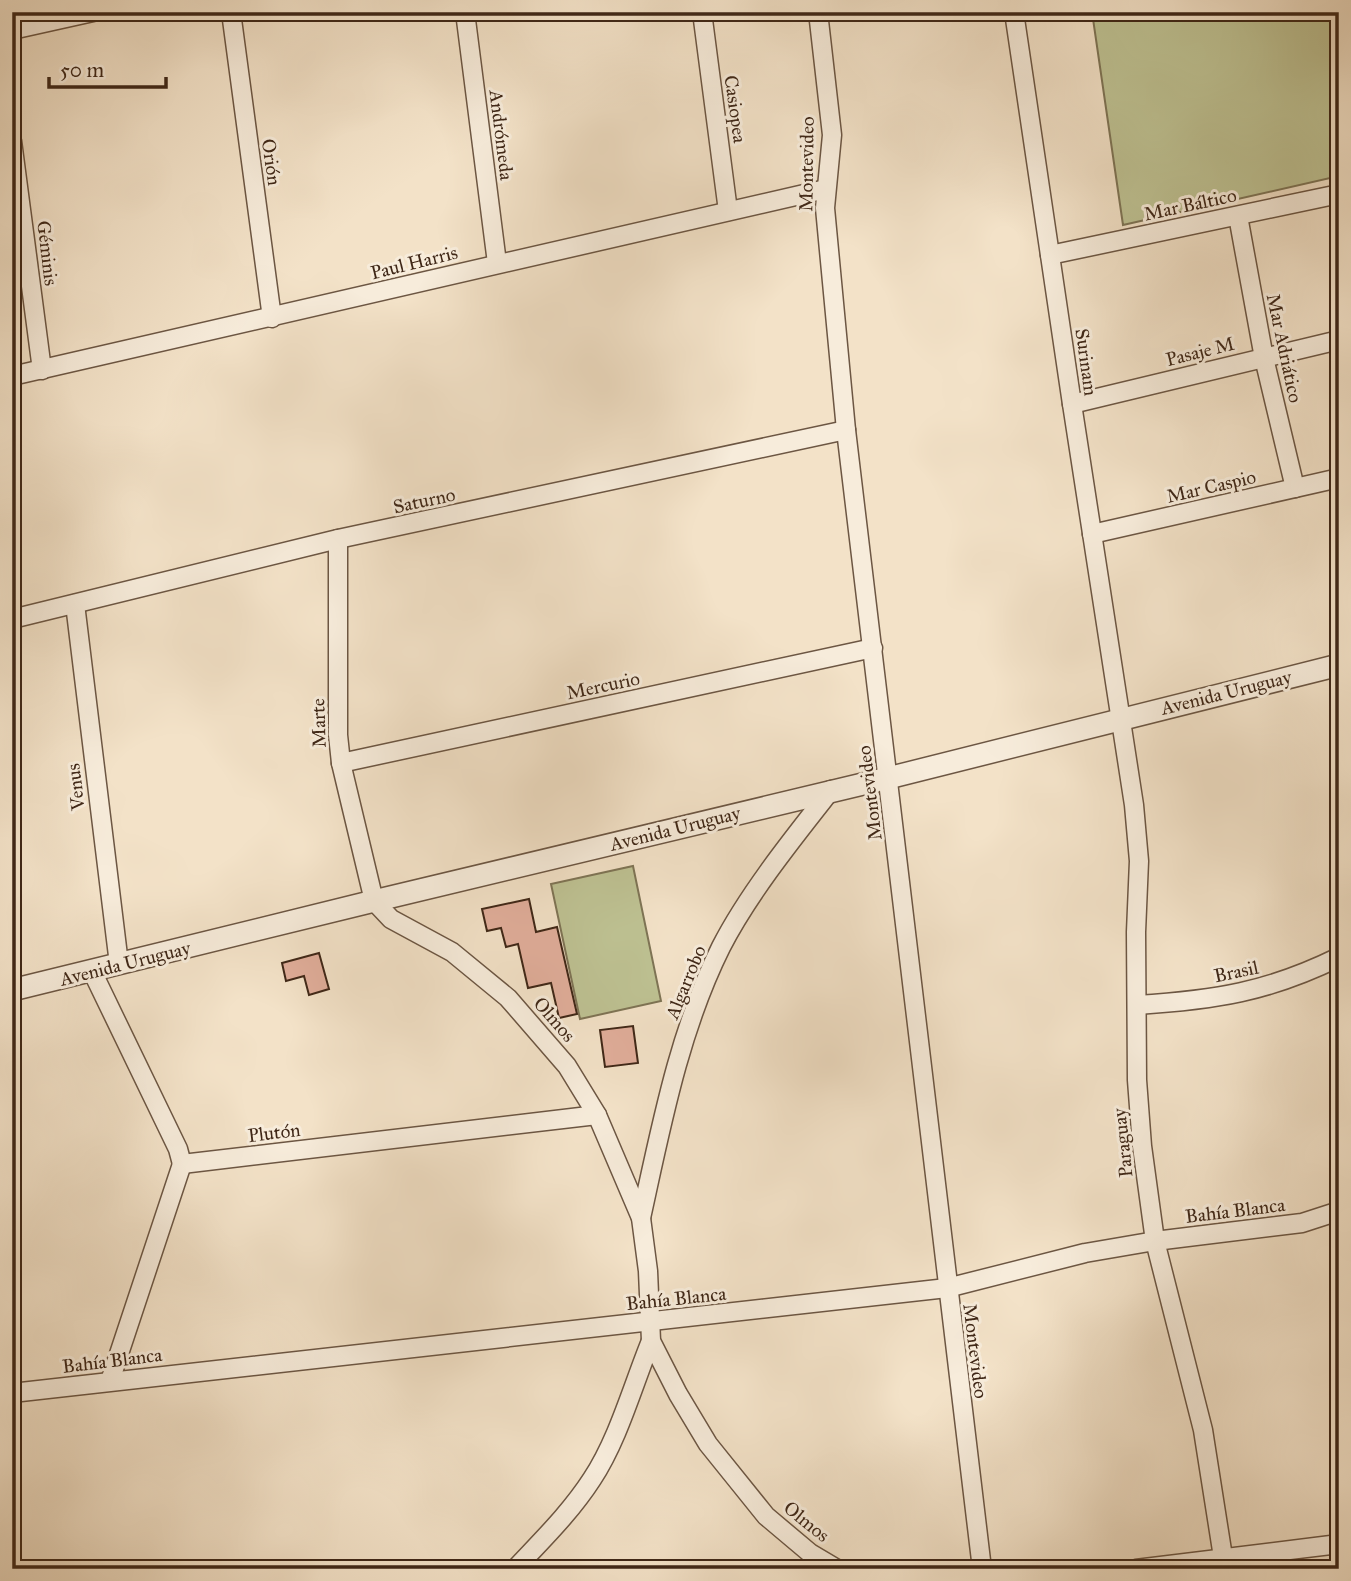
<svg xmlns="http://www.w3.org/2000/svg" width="1351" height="1581" viewBox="0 0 1351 1581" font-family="'IM FELL Great Primer',serif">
	<rect width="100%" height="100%" fill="#f3e2c8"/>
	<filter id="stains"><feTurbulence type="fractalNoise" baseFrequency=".00286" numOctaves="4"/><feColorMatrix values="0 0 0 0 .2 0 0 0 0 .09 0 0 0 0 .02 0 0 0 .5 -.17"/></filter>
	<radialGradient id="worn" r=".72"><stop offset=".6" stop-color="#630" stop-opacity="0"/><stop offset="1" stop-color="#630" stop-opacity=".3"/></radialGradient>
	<g fill="#bec293" stroke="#7e7455" stroke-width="2">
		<path d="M1092,12H1339V176L1123,225Z"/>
		<path d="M633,866L661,1001L580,1019L551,884Z"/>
	</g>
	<g fill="#e1ae9b" stroke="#3f2717" stroke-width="2">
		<path d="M529,899L536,932L557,927L577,1014L559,1018L551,983L528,988L518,944L506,947L501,928L487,931L482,909Z"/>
		<path d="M319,953L329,989L309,995L304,976L286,981L282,963Z"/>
		<path d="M633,1026L638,1063L605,1067L600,1030Z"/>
	</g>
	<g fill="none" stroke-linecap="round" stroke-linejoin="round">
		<defs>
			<g id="minor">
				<path d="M231,12L272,318"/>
				<path d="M465,12L497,263"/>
				<path d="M702,12L728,211"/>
				<path d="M818,12L832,135L825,208L846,430L982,1569"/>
				<path d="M1014,12L1072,404L1134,805L1139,861L1136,932L1137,1080L1142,1146L1155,1241L1203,1430L1223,1557"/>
				<path d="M12,30L93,12"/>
				<path d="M12,141L42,370"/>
				<path d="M1238,216L1264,358L1295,488"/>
				<path d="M1050,255L1339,194"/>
				<path d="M12,376L826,189"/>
				<path d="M1072,404L1339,340"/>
				<path d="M1092,534L1339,478"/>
				<path d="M338,539V735L341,763L374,901L391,919L452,952L508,998L567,1066L597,1115L641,1218L648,1271L651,1341L678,1394L708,1444L766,1516L810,1553L837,1569"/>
				<path d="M75,604L119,964"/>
				<path d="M12,619L338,539L846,430"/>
				<path d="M341,763L873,648"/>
				<path d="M92,971L178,1149L182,1164"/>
				<path d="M1137,1005C1215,1000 1268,992 1339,957"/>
				<path d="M182,1164L597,1115"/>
				<path d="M641,1218C661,1127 679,1031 721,947C748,894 794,837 831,790"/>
				<path d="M110,1381L182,1164"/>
				<path d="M12,1393L947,1288L1085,1253L1155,1241L1302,1223L1339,1211"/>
				<path d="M515,1569C542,1540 570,1513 592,1479C618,1440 633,1385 651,1341"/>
				<path d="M1136,1569L1339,1544"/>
			</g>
			<path id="tertiary" d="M12,990L374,901L888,778L1339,665"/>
		</defs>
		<use href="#minor" stroke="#6c5643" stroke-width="21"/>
		<use href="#tertiary" stroke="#6c5643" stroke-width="24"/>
		<use href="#minor" stroke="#f7ecdb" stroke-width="18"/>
		<use href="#tertiary" stroke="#f7ecdb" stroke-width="21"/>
	</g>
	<g text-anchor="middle" stroke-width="6" stroke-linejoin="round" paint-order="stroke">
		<g font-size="19" fill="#3f2717" stroke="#f7ecdb">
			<text transform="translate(736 109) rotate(82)" y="7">Casiopea</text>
			<text transform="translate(502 135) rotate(83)" y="7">Andrómeda</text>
			<text transform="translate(272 162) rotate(82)" y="7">Orión</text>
			<text transform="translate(806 164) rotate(-89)" y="7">Montevideo</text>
			<text transform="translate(1190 204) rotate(-12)" y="7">Mar Báltico</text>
			<text transform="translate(48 253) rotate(83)" y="7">Géminis</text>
			<text transform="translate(414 262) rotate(-14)" y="7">Paul Harris</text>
			<text transform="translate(1285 348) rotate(78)" y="7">Mar Adriático</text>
			<text transform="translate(1200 351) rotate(-14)" y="7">Pasaje M</text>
			<text transform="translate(1087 362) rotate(82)" y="7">Surinam</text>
			<text transform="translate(1211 486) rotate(-13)" y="7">Mar Caspio</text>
			<text transform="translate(424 500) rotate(-12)" y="7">Saturno</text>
			<text transform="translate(603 685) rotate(-12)" y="7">Mercurio</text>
			<text transform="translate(1226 692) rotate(-14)" y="7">Avenida Uruguay</text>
			<text transform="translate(318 723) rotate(-92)" y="7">Marte</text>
			<text transform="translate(75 787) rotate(-97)" y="7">Venus</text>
			<text transform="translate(869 793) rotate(-97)" y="7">Montevideo</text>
			<text transform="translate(675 828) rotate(-14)" y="7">Avenida Uruguay</text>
			<text transform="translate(125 963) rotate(-14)" y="7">Avenida Uruguay</text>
			<text transform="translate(1236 971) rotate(-12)" y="7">Brasil</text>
			<text transform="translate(685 982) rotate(-68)" y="7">Algarrobo</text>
			<text transform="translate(555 1019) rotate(49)" y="7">Olmos</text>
			<text transform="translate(274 1132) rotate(-7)" y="7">Plutón</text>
			<text transform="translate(1122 1143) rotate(-96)" y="7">Paraguay</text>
			<text transform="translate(1235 1210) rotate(-7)" y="7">Bahía Blanca</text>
			<text transform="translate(676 1298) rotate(-6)" y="7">Bahía Blanca</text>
			<text transform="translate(976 1351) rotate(83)" y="7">Montevideo</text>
			<text transform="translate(112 1360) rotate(-7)" y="7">Bahía Blanca</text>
			<text transform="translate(807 1521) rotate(39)" y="7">Olmos</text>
		</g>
	</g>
	<rect width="1351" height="1581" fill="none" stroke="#f3e2c8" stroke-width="42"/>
	<rect x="14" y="14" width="1323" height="1553" fill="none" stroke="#3f2717" stroke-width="3.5"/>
	<rect x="21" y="21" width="1309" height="1539" fill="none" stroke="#3f2717" stroke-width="2"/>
	<path d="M49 77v10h117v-10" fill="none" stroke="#3f2717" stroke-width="3.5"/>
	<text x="60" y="77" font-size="21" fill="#3f2717" stroke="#f7ecdb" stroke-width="5" paint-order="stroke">50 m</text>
	<rect width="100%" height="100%" filter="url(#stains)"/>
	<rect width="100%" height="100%" fill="url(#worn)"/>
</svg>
